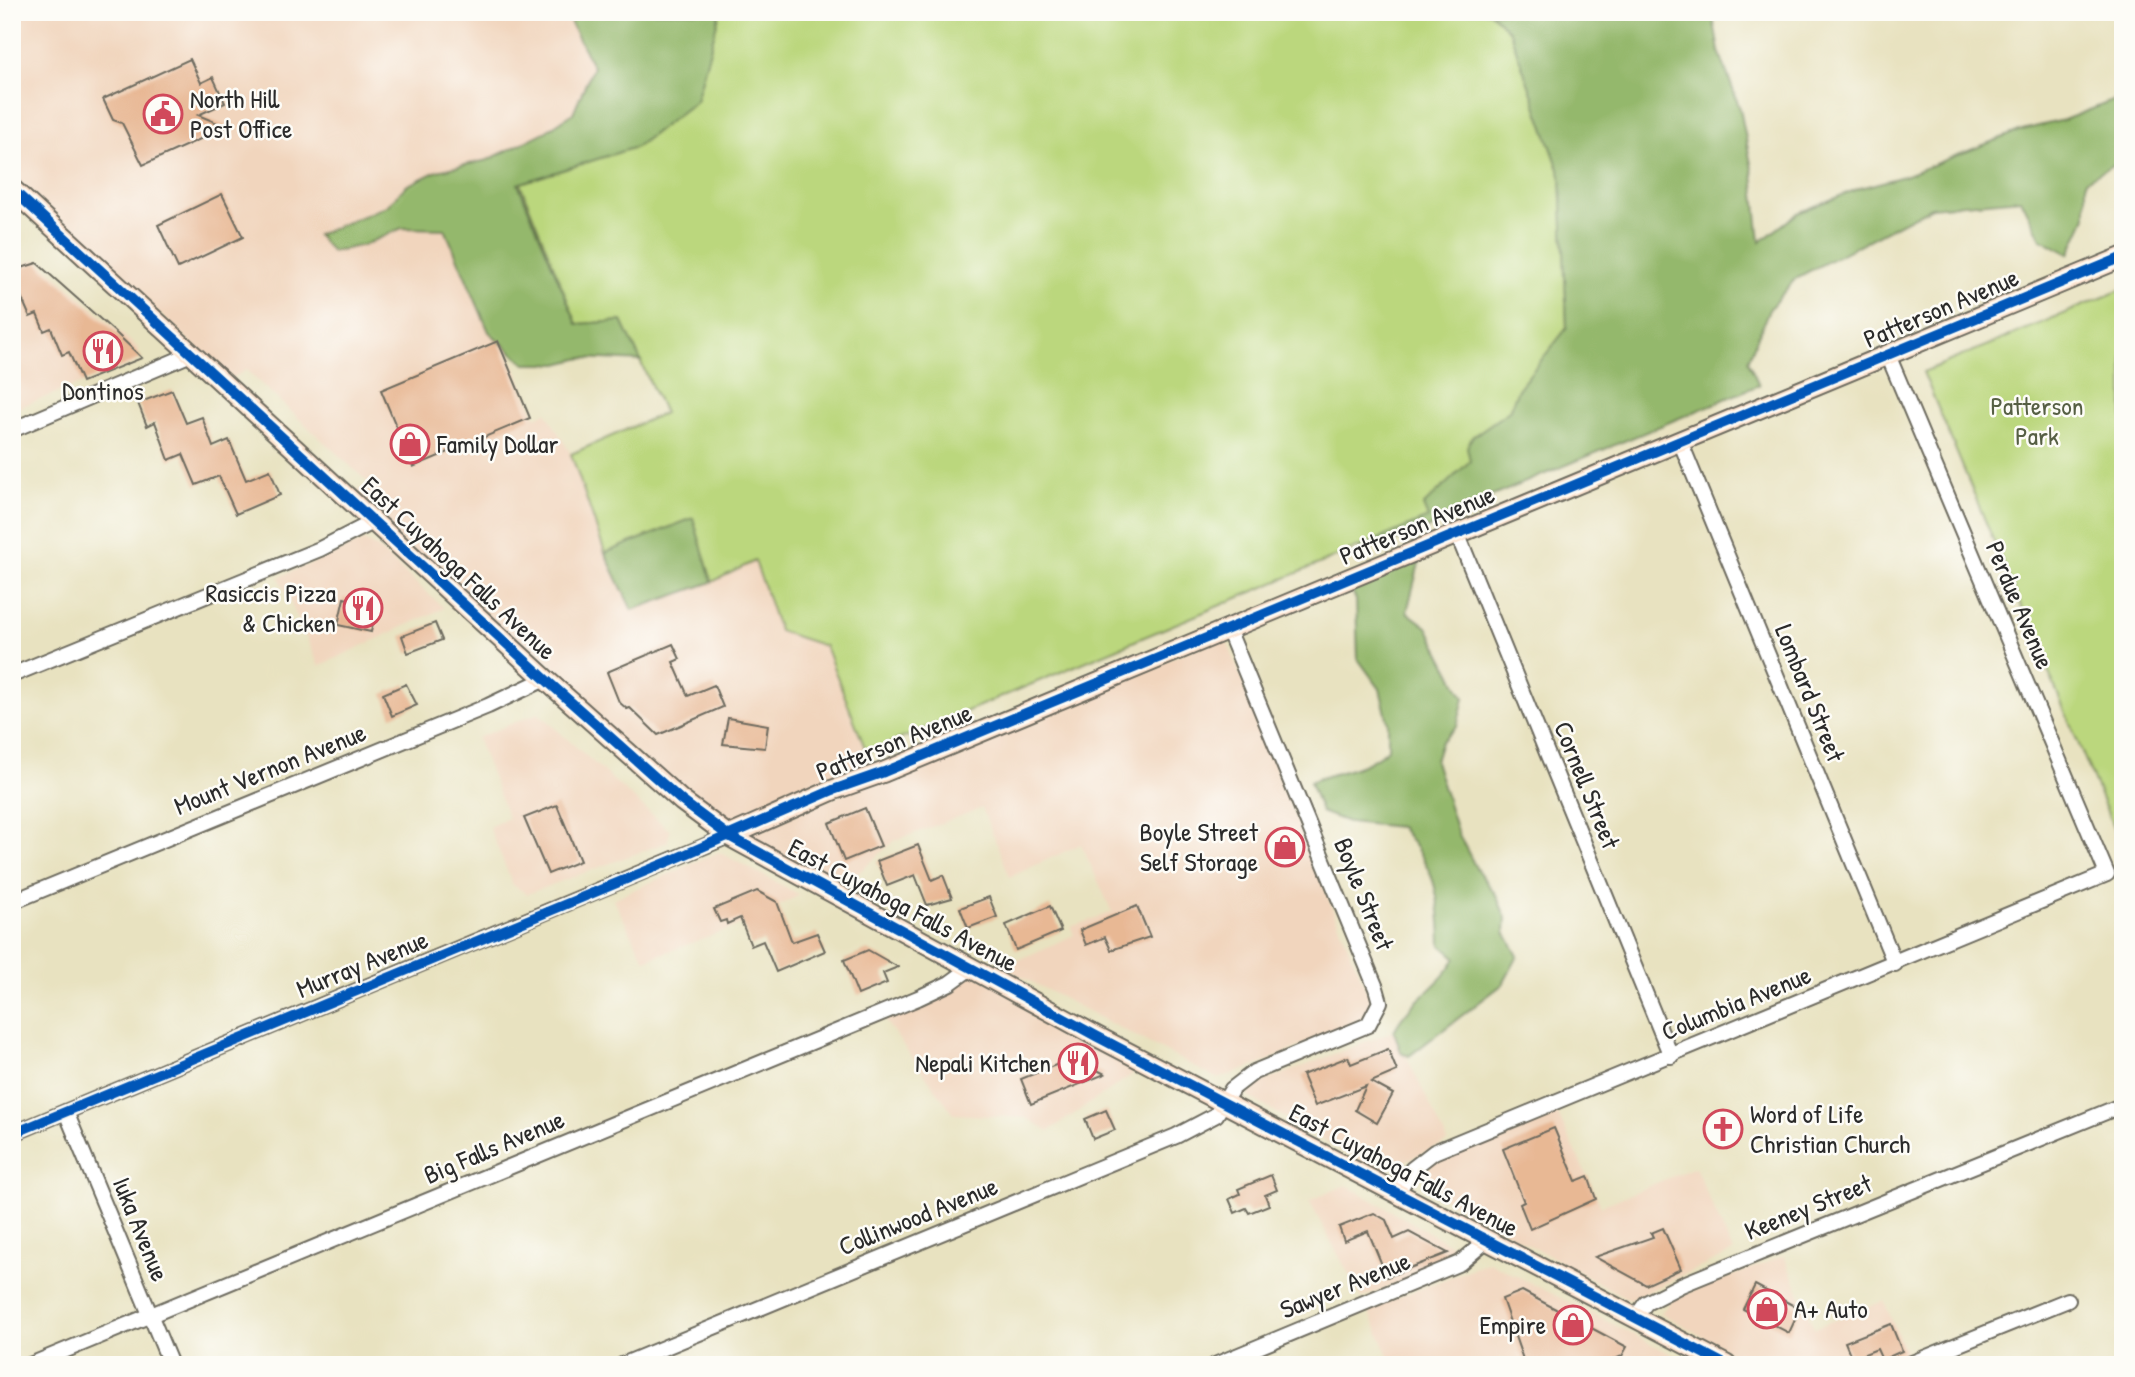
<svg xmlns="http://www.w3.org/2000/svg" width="2135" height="1377" viewBox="0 0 2135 1377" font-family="'Patrick Hand',sans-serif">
	<rect width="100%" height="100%" fill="#fdfcf7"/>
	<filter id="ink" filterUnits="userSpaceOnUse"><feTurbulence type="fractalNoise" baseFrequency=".0143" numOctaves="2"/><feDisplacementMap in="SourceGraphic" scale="14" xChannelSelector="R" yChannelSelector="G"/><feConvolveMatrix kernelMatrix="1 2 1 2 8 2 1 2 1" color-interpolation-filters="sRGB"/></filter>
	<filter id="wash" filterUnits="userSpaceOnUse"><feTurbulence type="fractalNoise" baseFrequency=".00686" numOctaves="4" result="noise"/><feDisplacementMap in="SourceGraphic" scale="28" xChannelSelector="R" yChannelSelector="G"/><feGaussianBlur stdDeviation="1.57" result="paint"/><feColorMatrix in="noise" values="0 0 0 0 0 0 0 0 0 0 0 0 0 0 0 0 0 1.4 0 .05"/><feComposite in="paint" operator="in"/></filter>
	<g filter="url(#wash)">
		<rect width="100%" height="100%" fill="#e8e2c0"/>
		<g fill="#f1d5bd">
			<path d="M12,12H565L593,67L573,113L545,132L487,160L437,171L406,186L387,206L349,221L364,245L402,227L445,228L452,247L460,244L466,250L536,417L546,412L571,454L605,552L632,610L712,582L755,561L779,631L824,645L874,775L729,836L345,494L372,486L246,370L231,379L12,179Z"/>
			<path d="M33,260H38L138,348L139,358L135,363L12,410V269Z"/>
			<path d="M364,541L377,548L444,608L319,666L279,577Z"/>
			<path d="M1225,636L1306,845L1373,1006L1361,1019L1261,1064L1218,1079L1003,967L1074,935L1071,927L1112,912L1081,844L1010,877L982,808L894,841L838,891L737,837Z"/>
			<path d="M538,713L670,831L667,842L527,894L513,885L489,827L508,818L477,738Z"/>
			<path d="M719,852L800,895L733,928L645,960L613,899Z"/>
			<path d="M972,972L1145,1066L1049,1131L1027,1118L954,1114L883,1018Z"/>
			<path d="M1394,1031L1448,1142L1380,1172L1247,1096L1260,1083Z"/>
			<path d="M1557,1112L1601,1206L1695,1167L1733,1252L1630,1300L1423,1187L1431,1163L1477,1140Z"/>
			<path d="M1346,1185L1453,1246L1450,1262L1362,1298L1309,1201Z"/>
			<path d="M1784,1256L1814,1328L1884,1301L1908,1359L1893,1365H1753L1661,1313L1673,1298Z"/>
			<path d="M1489,1262L1693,1365H1507L1503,1358L1484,1365H1393L1368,1309Z"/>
		</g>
		<g fill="#bbd77d" stroke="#738154" stroke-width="2">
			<path d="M720,12H1490L1510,32L1561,175L1567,328L1522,424L1429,518L867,753L825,646L779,631L755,561L712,582L693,518L605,553L571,454L664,413L622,321L577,324L519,181L636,147L696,101Z"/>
			<path d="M2123,289V850L1923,372Z"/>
		</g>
		<g fill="#94b86c" stroke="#60724c" stroke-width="2">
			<path d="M565,12H720L696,101L636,147L518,184L577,324L622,321L641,361L582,358L558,364H525L489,332L445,229L402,228L364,245L332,252L317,235L387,206L406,186L437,171L488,160L545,132L573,113L593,67Z"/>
			<path d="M1490,12H1712L1719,51L1740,109L1753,174L1760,242L1798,213L1860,188L1904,176L2022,130L2064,120L2120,98L2123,101V159L2086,180V217L2069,254L2041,239L2021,199L1931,207L1796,278L1769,309L1748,361L1759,385L1461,509C1432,531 1395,542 1360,550V547L1428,518L1423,506L1470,461L1467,447L1472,437L1509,411L1518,389L1567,328L1561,175L1510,32Z"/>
			<path d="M693,518L712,582L632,610L605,553Z"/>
			<path d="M1422,551L1407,612L1427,627L1464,698L1457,726L1441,742L1435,761L1457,831L1476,868L1496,895L1506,918L1505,932L1518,956L1503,984L1409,1056L1401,1052L1394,1031C1409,1001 1440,987 1456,958L1441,945C1440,892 1435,868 1400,827L1348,822L1321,812L1310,782C1342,769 1361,772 1388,749V722L1380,689L1358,659L1356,600L1349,584Z"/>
		</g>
		<g id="blocks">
			<g fill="#e8b894">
				<path d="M190,59L201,83L213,77L225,103L198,115L227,127L143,165L122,123L113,120L103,99Z"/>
				<path d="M222,194L243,237L178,268L158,225Z"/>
				<path d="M37,263L116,333L142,358L82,382L69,352L62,355L51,328L44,331L37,314L30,317L20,294L12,297V271Z"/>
				<path d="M498,341L530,418L413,467L381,390Z"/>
				<path d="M172,390L186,423L202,417L213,447L229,440L246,480L270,470L280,495L236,514L219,476L196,485L183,454L169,460L155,422L147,426L138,403Z"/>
				<path d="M344,598L377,606L371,632L338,625Z"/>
				<path d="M435,623L442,640L408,653L402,636Z"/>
				<path d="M673,644L680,659L673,662L688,696L714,685L723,707L658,735L630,708L627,709L619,702L607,672Z"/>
				<path d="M406,684L417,705L392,716L383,694Z"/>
				<path d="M728,718L768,725L765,748L723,744Z"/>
				<path d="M557,805L580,861L548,874L524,818Z"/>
				<path d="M865,808L881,846L844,861L829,823Z"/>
				<path d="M918,845L932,880L943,875L952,898L927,905L915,875L887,886L877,861Z"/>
				<path d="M757,891L777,902L792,942L817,933L825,951L776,972L763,941L751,946L740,918L727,924L726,920L720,922L714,909Z"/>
				<path d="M989,897L997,917L968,928L960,908Z"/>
				<path d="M1050,906L1061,931L1016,950L1006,925Z"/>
				<path d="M1137,906L1150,937L1111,950L1105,937L1086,945L1080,930Z"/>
				<path d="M868,950L898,967L883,973L887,983L858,995L844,960Z"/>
				<path d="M1388,1049L1397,1071L1371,1082L1393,1094L1377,1123L1355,1110L1366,1086L1315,1106L1302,1075L1348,1057L1351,1064Z"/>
				<path d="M1073,1058L1105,1074L1031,1104L1021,1079Z"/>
				<path d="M1106,1110L1115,1130L1093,1139L1085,1119Z"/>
				<path d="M1554,1128L1576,1181L1588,1176L1596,1199L1530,1229L1520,1204L1524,1202L1503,1149Z"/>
				<path d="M1271,1175L1277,1190L1265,1195L1269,1205L1249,1213L1246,1208L1235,1213L1229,1199L1240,1194L1238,1189Z"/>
				<path d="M1374,1213L1386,1220L1394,1239L1409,1232L1448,1253L1387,1277L1368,1231L1344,1241L1339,1227Z"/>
				<path d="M1663,1228L1681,1269L1646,1285L1595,1257L1653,1237L1651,1233Z"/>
				<path d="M1755,1285L1800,1309L1789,1333L1743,1309Z"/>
				<path d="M1522,1291L1627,1347L1622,1356L1602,1365H1525L1502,1299Z"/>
				<path d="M1891,1324L1902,1351L1882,1360L1877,1349L1852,1359L1845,1342Z"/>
			</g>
		</g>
	</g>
	<g filter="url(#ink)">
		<use href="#blocks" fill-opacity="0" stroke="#6d6b5f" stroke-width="2"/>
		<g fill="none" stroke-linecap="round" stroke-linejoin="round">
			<defs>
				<g id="street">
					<path d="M12,430L191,354"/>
					<path d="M1680,441L1895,964"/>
					<path d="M1457,533L1671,1056"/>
					<path d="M12,675L320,549L375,521"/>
					<path d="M12,902L488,706L545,679"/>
					<path d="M66,1112L171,1365"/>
					<path d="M12,1134L729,836"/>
					<path d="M1397,1194L1412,1169L1434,1152L2107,874L1888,355"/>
					<path d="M1635,1318L1646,1303L1681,1285L2123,1105"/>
					<path d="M30,1365L918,998L950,983L972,967"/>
					<path d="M622,1365L1176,1136L1216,1115L1232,1089L1254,1072L1368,1025L1380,1002L1376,988L1228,629"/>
					<path d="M1215,1365L1460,1263L1487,1240"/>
					<path d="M1907,1365L2068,1300"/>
				</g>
				<g id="secondary">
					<path d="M12,189L545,679L682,801L729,836L1096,1036L1726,1365"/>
					<path d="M729,836L833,790L884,772L2123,257"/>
				</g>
			</defs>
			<use href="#street" stroke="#6d6b5f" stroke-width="18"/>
			<use href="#secondary" stroke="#6d6b5f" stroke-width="23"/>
			<use href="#street" stroke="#fff" stroke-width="14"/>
			<use href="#secondary" stroke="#fde4d1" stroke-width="19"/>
			<defs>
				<g id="cycleway">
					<path d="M12,189L545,679L682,801L729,836L1096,1036L1726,1365"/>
					<path d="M12,1134L670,861L833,790L884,772L2123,257"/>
				</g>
			</defs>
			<use href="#cycleway" stroke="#fdfcf7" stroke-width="15"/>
			<use href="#cycleway" stroke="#0057b8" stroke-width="10"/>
		</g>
	</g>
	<defs>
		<symbol id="civic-ring" viewBox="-11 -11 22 22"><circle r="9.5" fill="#fdfcf7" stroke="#d1495b" stroke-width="1.5"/><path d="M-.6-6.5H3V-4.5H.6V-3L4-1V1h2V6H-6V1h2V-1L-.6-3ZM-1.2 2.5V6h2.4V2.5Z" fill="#d1495b"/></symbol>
		<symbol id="restaurant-ring" viewBox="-11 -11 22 22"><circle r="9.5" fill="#fdfcf7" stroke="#d1495b" stroke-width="1.5"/><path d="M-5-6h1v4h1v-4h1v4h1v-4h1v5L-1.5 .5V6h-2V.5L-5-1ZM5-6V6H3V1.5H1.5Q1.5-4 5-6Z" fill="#d1495b"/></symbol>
		<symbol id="shop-ring" viewBox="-11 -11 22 22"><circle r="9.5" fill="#fdfcf7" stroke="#d1495b" stroke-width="1.5"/><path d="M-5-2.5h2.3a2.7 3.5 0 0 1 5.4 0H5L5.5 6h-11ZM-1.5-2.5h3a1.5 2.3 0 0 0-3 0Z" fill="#d1495b"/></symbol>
		<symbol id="church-ring" viewBox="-11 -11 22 22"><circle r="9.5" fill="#fdfcf7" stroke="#d1495b" stroke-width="1.5"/><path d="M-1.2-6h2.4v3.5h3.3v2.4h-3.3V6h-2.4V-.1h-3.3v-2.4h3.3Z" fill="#d1495b"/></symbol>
	</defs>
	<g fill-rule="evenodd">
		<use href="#civic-ring" x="141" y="92" width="44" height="44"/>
		<use href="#restaurant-ring" x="81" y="329" width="44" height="44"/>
		<use href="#shop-ring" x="388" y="422" width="44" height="44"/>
		<use href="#restaurant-ring" x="341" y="586" width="44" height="44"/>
		<use href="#shop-ring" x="1263" y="825" width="44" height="44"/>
		<use href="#restaurant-ring" x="1056" y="1041" width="44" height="44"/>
		<use href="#church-ring" x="1701" y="1107" width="44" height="44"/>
		<use href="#shop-ring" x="1745" y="1287" width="44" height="44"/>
		<use href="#shop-ring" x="1551" y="1303" width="44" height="44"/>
	</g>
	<g text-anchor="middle" stroke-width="5" stroke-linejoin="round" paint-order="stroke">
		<g font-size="26" fill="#2b2b2b" stroke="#fdfcf7" text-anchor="start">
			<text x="190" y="108">North Hill<tspan x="190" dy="30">Post Office</tspan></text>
			<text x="103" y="400" text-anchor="middle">Dontinos</text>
			<text x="437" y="453">Family Dollar</text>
			<text x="336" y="602" text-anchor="end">Rasiccis Pizza<tspan x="336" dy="30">&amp; Chicken</tspan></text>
			<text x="1258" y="841" text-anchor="end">Boyle Street<tspan x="1258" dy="30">Self Storage</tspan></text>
			<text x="1051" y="1072" text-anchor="end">Nepali Kitchen</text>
			<text x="1750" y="1123">Word of Life<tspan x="1750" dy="30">Christian Church</tspan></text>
			<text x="1794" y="1318">A+ Auto</text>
			<text x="1546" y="1334" text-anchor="end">Empire</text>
		</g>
		<g font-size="26" fill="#2b2b2b" stroke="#fdfcf7">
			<text transform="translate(1941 308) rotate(-23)" y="9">Patterson Avenue</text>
			<text transform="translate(1417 525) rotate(-23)" y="9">Patterson Avenue</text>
			<text transform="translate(459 568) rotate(43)" y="9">East Cuyahoga Falls Avenue</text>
			<text transform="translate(2020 605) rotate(67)" y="9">Perdue Avenue</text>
			<text transform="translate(1810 693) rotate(68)" y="9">Lombard Street</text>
			<text transform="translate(894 742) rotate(-22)" y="9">Patterson Avenue</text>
			<text transform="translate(270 769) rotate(-22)" y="9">Mount Vernon Avenue</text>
			<text transform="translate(1587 785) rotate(68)" y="9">Cornell Street</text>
			<text transform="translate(1364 894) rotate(68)" y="9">Boyle Street</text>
			<text transform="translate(903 905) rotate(28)" y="9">East Cuyahoga Falls Avenue</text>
			<text transform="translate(362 964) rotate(-22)" y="9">Murray Avenue</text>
			<text transform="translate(1736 1003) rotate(-22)" y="9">Columbia Avenue</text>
			<text transform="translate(494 1147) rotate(-23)" y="9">Big Falls Avenue</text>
			<text transform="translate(1404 1170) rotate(28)" y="9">East Cuyahoga Falls Avenue</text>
			<text transform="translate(1808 1207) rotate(-22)" y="9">Keeney Street</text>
			<text transform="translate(918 1216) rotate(-22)" y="9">Collinwood Avenue</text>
			<text transform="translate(141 1229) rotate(68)" y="9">Iuka Avenue</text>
			<text transform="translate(1345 1285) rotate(-22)" y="9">Sawyer Avenue</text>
		</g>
		<g font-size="26" fill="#565f44" stroke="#fdfcf7">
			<text x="2037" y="415">Patterson<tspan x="2037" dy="30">Park</tspan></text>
		</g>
	</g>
	<rect width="2135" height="1377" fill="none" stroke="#fdfcf7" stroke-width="42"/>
</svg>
